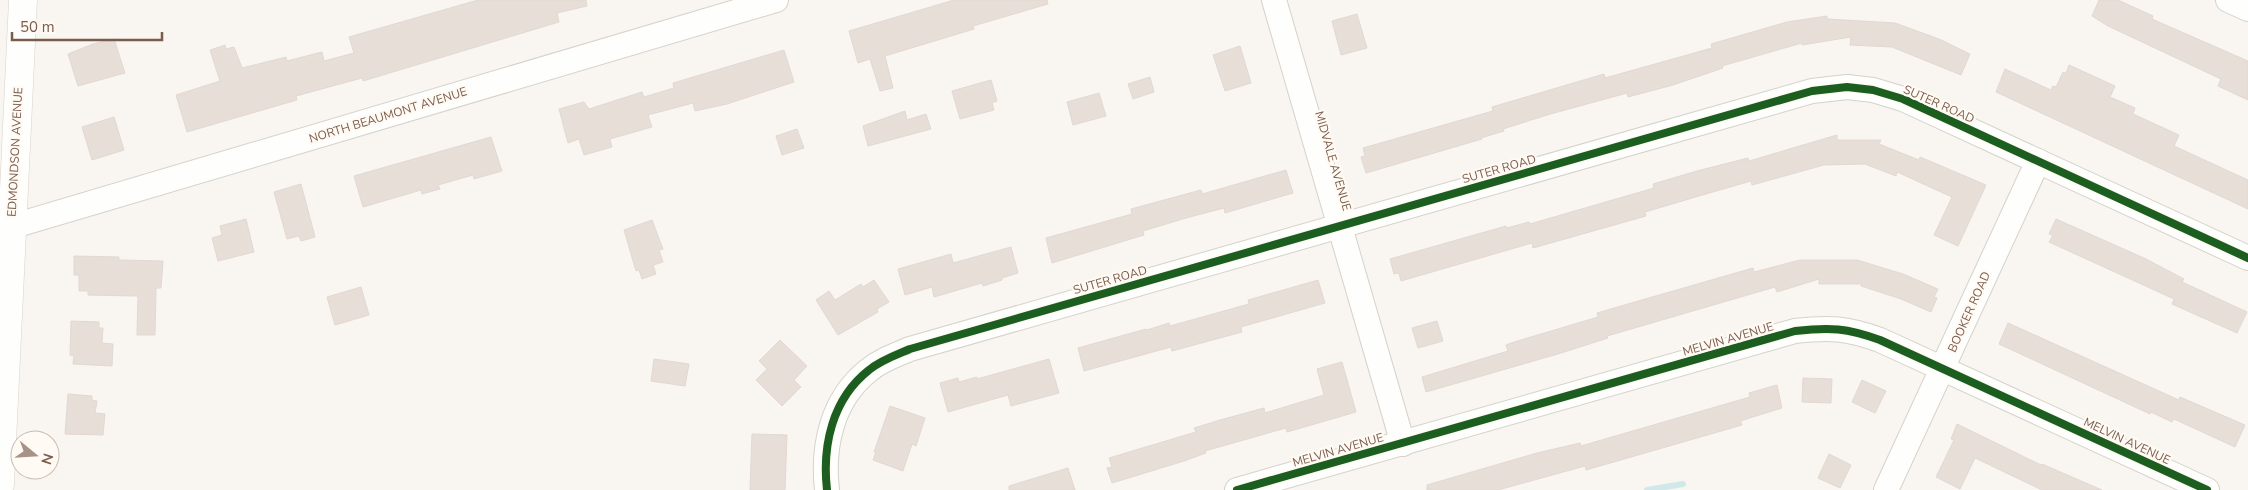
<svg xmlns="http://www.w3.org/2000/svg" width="2248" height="490" viewBox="0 0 2248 490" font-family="'Nunito Sans',sans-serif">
	<rect width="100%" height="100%" fill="#f9f5f0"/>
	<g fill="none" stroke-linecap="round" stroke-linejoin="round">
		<path stroke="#d0e8ea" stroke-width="6" d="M1647,490L1683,484"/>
	</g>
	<g fill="#e6ded7" stroke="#e2d8d2">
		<path d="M478,0H586L587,6L557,13L559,22L363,81L362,78L296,96L297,100L187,132L176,95L220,81L210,50L225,45L226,49L234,47L242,68L286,57L287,61L322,52L324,61L354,53L349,37Z"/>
		<path d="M954,0H1047L1048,4L973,26L974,29L885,56L893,88L880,91L870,59L858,63L849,31Z"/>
		<path d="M2099,0H2118L2153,16L2152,19L2248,61V100L2218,86L2221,79L2108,26L2092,16Z"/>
		<path d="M1357,14L1367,48L1341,55L1332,21Z"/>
		<path d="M1827,16V19L1895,23L1939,39L1970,54L1961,75L1892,47L1850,45L1851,37L1802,45V43L1722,66L1723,68L1673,85L1628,97L1627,93L1547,115L1503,129L1504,131L1481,138L1482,139L1366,173L1361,157L1365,156L1363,148L1493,111L1492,107L1604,74L1605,78L1712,48L1711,44L1787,22Z"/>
		<path d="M114,39L125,73L78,86L68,54L93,44Z"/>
		<path d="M1240,46L1251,83L1225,91L1213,55Z"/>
		<path d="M784,50L794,82L727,104L695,111L693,103L648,115L652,127L610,139L612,147L584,155L579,139L568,143L559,109L584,102L589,109L642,92L644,97L674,88L673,83Z"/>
		<path d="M2069,65L2115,86L2110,97L2135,108L2133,114L2179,135L2174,146L2248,180V209L1996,92L2005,69L2051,90L2053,86L2056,87L2063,72L2066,73Z"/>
		<path d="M1150,77L1154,92L1133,99L1128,84Z"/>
		<path d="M991,80L997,101L992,103L994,110L960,119L952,91Z"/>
		<path d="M1099,93L1106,116L1073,125L1067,102Z"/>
		<path d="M905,111L907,120L926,114L931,129L868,146L863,126Z"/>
		<path d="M114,117L124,150L92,160L82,127Z"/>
		<path d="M797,129L804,148L782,155L776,136Z"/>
		<path d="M1837,135V140H1881L1879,144L1919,160L1920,157L1986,185L1958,246L1934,235L1952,197L1897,172L1896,176L1865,164L1824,165L1752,185L1751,181L1699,196L1645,212L1646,216L1533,248L1532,243L1401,281L1399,273L1394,274L1390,259L1506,226L1507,228L1529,222L1530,224L1654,188L1653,184L1697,171L1748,158L1749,161Z"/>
		<path d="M491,137L502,171L474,179L473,175L438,185L440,189L422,194L421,190L363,207L354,176Z"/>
		<path d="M1286,170L1293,193L1225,213L1224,208L1186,218L1143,231L1144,235L1052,263L1046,238L1132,214L1131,209L1201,190L1202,194Z"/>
		<path d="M301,184L315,237L301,241L299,236L287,239L274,192Z"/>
		<path d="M246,219L254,252L218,261L212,238L222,235L220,226Z"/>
		<path d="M2056,219L2144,258L2184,279L2182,282L2247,312L2237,333L2172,304L2174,299L2049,242L2053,235L2049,234Z"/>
		<path d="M652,220L663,249L659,250L663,262L653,265L656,274L642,279L639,270L636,271L624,230Z"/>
		<path d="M1011,247L1018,273L1002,278V280L983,286L982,283L934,297L932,287L905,295L898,269L951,254L953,263Z"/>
		<path d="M74,256L119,257V260L163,261L161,288H156L155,335H137L138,296L88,295V291H79V275H74Z"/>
		<path d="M1800,260H1857L1903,274L1938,289L1934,297L1937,298L1931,312L1901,299L1861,286L1862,284H1819V279L1777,292L1775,287L1607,336L1608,338L1558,354L1426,392L1422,377L1508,351L1506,345L1511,343L1598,317L1597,313L1621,306L1753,268L1754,272Z"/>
		<path d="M874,280L889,302L877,309L878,312L838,335L816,300L829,291L835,300L861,284L863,287Z"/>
		<path d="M1318,280L1325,303L1241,327L1242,332L1172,351L1171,347L1084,371L1078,348L1146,329L1147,330L1169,323L1170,326L1249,304L1248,300Z"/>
		<path d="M361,287L369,315L335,325L327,297Z"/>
		<path d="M71,321L99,322V328H103L102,343L113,344L112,366L73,364L74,356L70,355Z"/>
		<path d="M1437,321L1443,341L1418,348L1412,328Z"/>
		<path d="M2008,323L2179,400L2180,397L2245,425L2235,447L2174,419L2172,422L2151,412L2150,414L1999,344Z"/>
		<path d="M780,340L807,366L794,380L801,387L782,406L756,380L767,369L759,361Z"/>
		<path d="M654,359L689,364L685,386L651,381Z"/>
		<path d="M1049,359L1059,393L1011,406L1008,395L948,412L940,383L958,378L959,382L977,377V379Z"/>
		<path d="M1342,362L1356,412L1287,432L1286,428L1205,451L1206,453L1184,461L1112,483L1107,468L1112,467L1109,458L1196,432L1194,428L1220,420L1264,408L1265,413L1324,395L1317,369Z"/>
		<path d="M1803,378L1832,379L1831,403L1802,402Z"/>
		<path d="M1862,380L1886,391L1875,413L1852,402Z"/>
		<path d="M1777,385L1782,408L1740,421L1742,425L1586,470L1585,466L1498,490H1427V485L1537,453L1580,443L1581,446L1750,397L1749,393Z"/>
		<path d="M68,394L92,396V400L97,401L95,413L105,414L103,435L65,434Z"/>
		<path d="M890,406L925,418L916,446L912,444L903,471L873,460L876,452H874Z"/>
		<path d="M1957,424L2041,465L2042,464L2102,490H2042L1975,458L1960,489L1936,477L1954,440L1951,439Z"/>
		<path d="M752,434L787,435L785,490H750Z"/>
		<path d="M1829,454L1851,465L1840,488L1818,478Z"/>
		<path d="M1068,468L1075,490H1009V486Z"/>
	</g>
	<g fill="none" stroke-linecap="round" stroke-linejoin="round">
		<defs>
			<g id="minor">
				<path d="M1274,0L1403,444"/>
				<path d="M2228,0L2248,9"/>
				<path d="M0,230L776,0"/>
				<path d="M827,490C822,446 832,399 869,370C881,360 896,355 910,349L1812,91L1847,87L1873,90L1903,99L2248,258"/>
				<path d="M1237,490L1795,331C1830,327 1847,328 1880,340L2207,490"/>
				<path d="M1886,490L2038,161"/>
			</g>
			<path id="secondary" d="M0,484L23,0"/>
		</defs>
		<use href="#minor" stroke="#d7d1cb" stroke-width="26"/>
		<use href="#secondary" stroke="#d9d2cb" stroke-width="29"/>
		<use href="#minor" stroke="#fefefd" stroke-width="24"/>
		<use href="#secondary" stroke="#fefefd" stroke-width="28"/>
		<defs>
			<g id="cycleway">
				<path d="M827,490C822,446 832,399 869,370C881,360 896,355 910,349L1812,91L1847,87L1873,90L1903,99L2248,258"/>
				<path d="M1237,490L1795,331C1830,327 1847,328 1880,340L2207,490"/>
			</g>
		</defs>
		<use href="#cycleway" stroke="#fffaf3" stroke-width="11"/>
		<use href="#cycleway" stroke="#1b5e20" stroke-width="8"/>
	</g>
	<g text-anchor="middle" stroke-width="4.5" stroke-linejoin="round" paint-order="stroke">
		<g font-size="12" fill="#7a5c4d" stroke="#fffaf3">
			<text transform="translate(1939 104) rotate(24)" y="4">SUTER ROAD</text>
			<text transform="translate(388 115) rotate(-17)" y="4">NORTH BEAUMONT AVENUE</text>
			<text transform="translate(15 152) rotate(-87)" y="4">EDMONDSON AVENUE</text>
			<text transform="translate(1333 161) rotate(74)" y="4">MIDVALE AVENUE</text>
			<text transform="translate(1499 169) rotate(-16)" y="4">SUTER ROAD</text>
			<text transform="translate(1110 280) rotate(-16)" y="4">SUTER ROAD</text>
			<text transform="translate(1969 312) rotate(-66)" y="4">BOOKER ROAD</text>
			<text transform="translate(1728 339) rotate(-16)" y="4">MELVIN AVENUE</text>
			<text transform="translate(2127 441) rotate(25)" y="4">MELVIN AVENUE</text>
			<text transform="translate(1338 450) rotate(-16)" y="4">MELVIN AVENUE</text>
		</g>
	</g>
	<g transform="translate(35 455) rotate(108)"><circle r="24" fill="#fffaf3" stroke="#cabbb1"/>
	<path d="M0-4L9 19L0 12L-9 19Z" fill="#a69286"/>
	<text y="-8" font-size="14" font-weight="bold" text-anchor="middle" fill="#7a5c4d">N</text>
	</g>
	<path d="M12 32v8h150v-8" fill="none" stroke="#7a5c4d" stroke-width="2.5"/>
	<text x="20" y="32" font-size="15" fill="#7a5c4d" stroke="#fffaf3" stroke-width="4" paint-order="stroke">50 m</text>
</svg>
